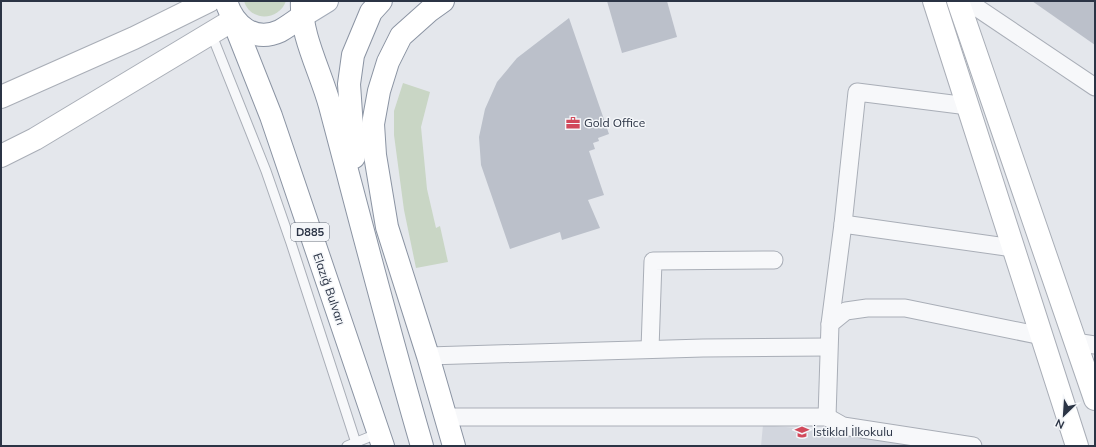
<svg xmlns="http://www.w3.org/2000/svg" width="1096" height="447" viewBox="0 0 1096 447" font-family="Mulish,sans-serif">
	<rect width="100%" height="100%" fill="#e4e7ec"/>
	<path fill="#d2d6de" d="M763,425L921,439L920,446H761Z"/>
	<g fill="#c9d6c5">
		<path d="M244,1H286C279,21 250,22 244,1Z"/>
		<path d="M403,83L430,92L421,127L427,189L436,228L440,226L448,262L416,268L404,210L394,135V111Z"/>
	</g>
	<g fill="#bbc0ca">
		<path d="M607,1H667L677,37L622,53Z"/>
		<path d="M1032,1H1095V45Z"/>
		<path d="M569,18L609,134L598,138L599,141L593,143L595,149L589,151L604,195L588,200L600,228L562,240L560,232L510,249L481,165L479,137L485,109L497,82L517,58Z"/>
	</g>
	<g fill="none" stroke-linecap="round" stroke-linejoin="round">
		<defs>
			<g id="lane">
				<path d="M211,33L266,171L291,243L357,446"/>
				<path d="M347,446L379,433"/>
			</g>
			<g id="street">
				<path d="M967,1L1095,87"/>
				<path d="M843,224L857,92L968,106"/>
				<path d="M830,324L843,224L1013,248"/>
				<path d="M1075,342L1095,345"/>
				<path d="M650,349L653,261L774,260"/>
				<path d="M428,356L703,348L828,347"/>
				<path d="M444,417H827L830,324L846,311L867,308H905L1042,336"/>
				<path d="M827,417L843,426L973,446"/>
			</g>
			<g id="secondary">
				<path d="M934,1L1077,446"/>
				<path d="M958,1L1095,399"/>
				<path d="M1,97L134,38L209,1"/>
				<path d="M1,156L35,139L233,20"/>
			</g>
			<path id="primary" d="M301,17L327,1"/>
			<g id="highway">
				<path d="M226,1C233,25 254,43 280,31C287,27 294,22 301,17"/>
				<path d="M302,1C300,35 321,72 330,106C360,219 389,333 422,446"/>
				<path d="M443,1L429,11L401,36L388,62L379,91L373,124L375,155L387,227L428,356L454,446"/>
				<path d="M233,20L271,116L383,446"/>
				<path d="M354,157L349,84L353,55L371,12L381,1"/>
			</g>
		</defs>
		<use href="#lane" stroke="#a9aeb7" stroke-width="11"/>
		<use href="#street" stroke="#a9aeb7" stroke-width="19"/>
		<use href="#secondary" stroke="#a9aeb7" stroke-width="24"/>
		<use href="#primary" stroke="#a3abb8" stroke-width="24"/>
		<use href="#highway" stroke="#8b94a3" stroke-width="24"/>
		<use href="#lane" stroke="#f7f8fa" stroke-width="9"/>
		<use href="#street" stroke="#f7f8fa" stroke-width="17"/>
		<use href="#secondary" stroke="#fff" stroke-width="22"/>
		<use href="#primary" stroke="#fff" stroke-width="22"/>
		<use href="#highway" stroke="#fff" stroke-width="22"/>
	</g>
	<defs>
		<symbol id="office-bare" viewBox="-9 -9 18 18"><path d="M-6-3h4V-5.5h4V-3h4V5H-6ZM-1-4.5V-3h2v-1.5ZM-6 0V1H6V0Z" fill="#d1495b" stroke="#f4f6f9" stroke-width="2.5" paint-order="stroke"/></symbol>
		<symbol id="school-bare" viewBox="-9 -9 18 18"><path d="M0-5L7-2L0 1L-7-2ZM-4 1L0 2.5L4 1V4Q0 6-4 4Z" fill="#d1495b" stroke="#f4f6f9" stroke-width="2.5" paint-order="stroke"/></symbol>
	</defs>
	<g fill-rule="evenodd">
		<use href="#office-bare" x="563" y="113" width="20" height="20"/>
		<use href="#school-bare" x="792" y="422" width="20" height="20"/>
	</g>
	<g text-anchor="middle" stroke-width="3" stroke-linejoin="round" paint-order="stroke">
		<rect fill="#f4f6f9" stroke="#676e7b" stroke-width="1" x="291" y="223" width="38" height="18" rx="3"/>
		<g font-size="11" font-weight="bold" fill="#2b3445">
			<text x="310" y="236">D885</text>
		</g>
		<g font-size="12" fill="#2b3445" stroke="#f4f6f9" text-anchor="start">
			<text x="584" y="127">Gold Office</text>
			<text x="813" y="436">İstiklal İlkokulu</text>
		</g>
		<g font-size="12" fill="#2b3445" stroke="#f4f6f9">
			<text transform="translate(329 289) rotate(71)" y="4">Elazığ Bulvarı</text>
		</g>
	</g>
	<rect width="1096" height="447" fill="none" stroke="#2b3445" stroke-width="4"/>
	<g transform="translate(1064 415) rotate(205)" stroke="#f4f6f9" stroke-width="3" paint-order="stroke">
	<path d="M0-3L7 15L0 10L-7 15Z" fill="#2b3445"/>
	<text y="-6" font-size="11" font-weight="bold" text-anchor="middle" fill="#2b3445">N</text>
	</g>
</svg>
